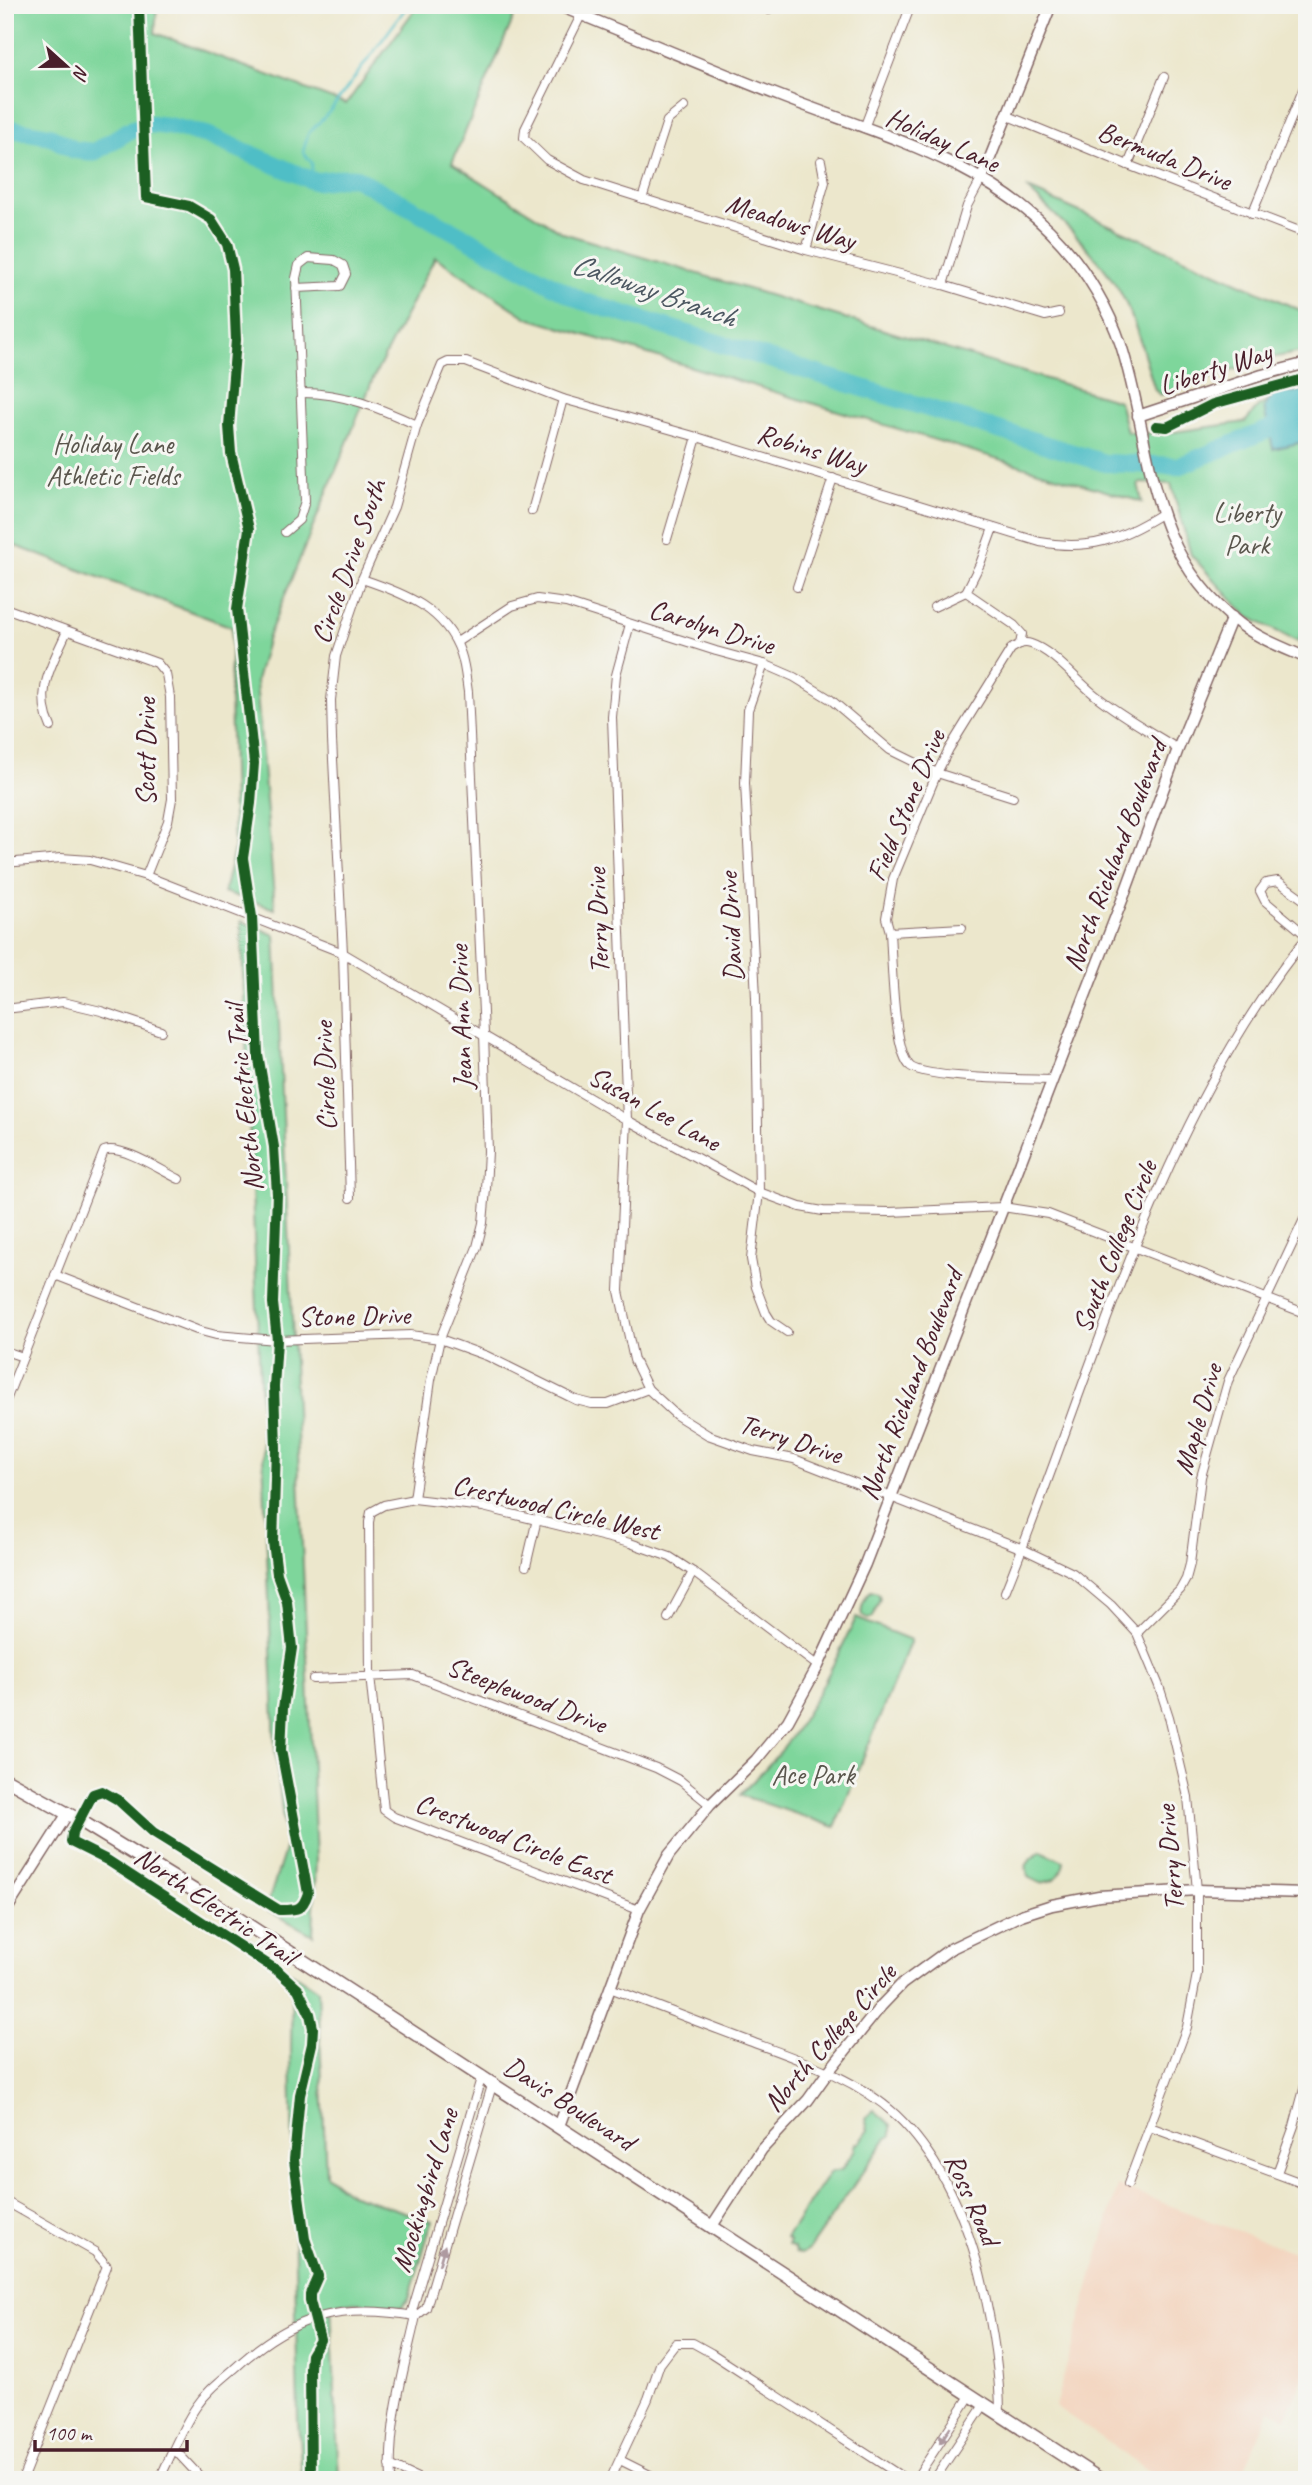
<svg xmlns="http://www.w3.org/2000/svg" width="1312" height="2485" viewBox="0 0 1312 2485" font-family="Caveat,sans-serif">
	<rect width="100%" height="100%" fill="#f6f6f2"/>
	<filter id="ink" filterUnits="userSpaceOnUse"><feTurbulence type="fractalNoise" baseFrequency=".0143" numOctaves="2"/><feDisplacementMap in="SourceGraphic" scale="14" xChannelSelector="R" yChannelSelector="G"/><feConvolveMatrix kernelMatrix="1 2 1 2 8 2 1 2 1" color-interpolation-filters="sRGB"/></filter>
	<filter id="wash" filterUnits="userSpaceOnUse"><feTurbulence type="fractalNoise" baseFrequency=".00686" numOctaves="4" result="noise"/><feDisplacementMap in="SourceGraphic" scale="28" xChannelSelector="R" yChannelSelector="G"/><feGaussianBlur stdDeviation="1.57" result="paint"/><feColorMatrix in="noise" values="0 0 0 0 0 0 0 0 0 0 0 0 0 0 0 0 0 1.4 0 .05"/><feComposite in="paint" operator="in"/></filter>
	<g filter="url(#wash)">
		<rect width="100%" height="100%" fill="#ece7cc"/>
		<path fill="#f3d4be" d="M1118,2186L1307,2257V2368L1286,2418L1270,2410L1240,2480H1162L1055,2406Z"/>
		<g fill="#7ed69b" stroke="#647a63" stroke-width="2">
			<path d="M5,5H157L155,33L346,104L418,5H519L452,163L563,233L1119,401L1127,432L1159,434L1245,422L1258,407L1268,401L1264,408L1274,448L1307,441V619L1298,642L1247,616L1191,555L1171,484L1138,483L1142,502L528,318L435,257L373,379L268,637L256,681L275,909L224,892L234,850L230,690L232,627L5,542Z"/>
			<path d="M1026,188L1307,313V351L1266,359L1160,395L1155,390C1144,357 1136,319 1118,288C1093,249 1060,219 1026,188Z"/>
			<path d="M241,921L275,935L316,1859L313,1935L266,1909L286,1847L275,1746Z"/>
			<path d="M871,1591L878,1593L880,1598L873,1617L868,1619L862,1616C860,1608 865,1596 871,1591Z"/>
			<path d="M856,1618L911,1640L835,1827L740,1795C754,1780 768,1766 781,1751C812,1710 834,1664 856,1618Z"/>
			<path d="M1041,1851L1064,1861C1062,1876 1055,1881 1040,1883L1028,1877L1026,1866L1031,1859Z"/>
			<path d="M292,1973L318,1990L326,2175L350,2194L432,2221L409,2299L402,2307L355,2302L331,2305L339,2480H302L298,2420L291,2050Z"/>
			<path d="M874,2110L891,2125V2136L886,2139L809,2249L801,2254L795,2253L794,2248L788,2245L790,2241L786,2238L830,2172L841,2170L855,2150L854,2146L856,2143L858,2144L868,2130L865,2118Z"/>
		</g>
		<path fill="#4fbec6" stroke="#4c6e78" stroke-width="2" d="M1307,390V441L1273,449L1264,408L1273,394Z"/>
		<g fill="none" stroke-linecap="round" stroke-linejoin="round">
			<path stroke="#4fbec6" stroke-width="2.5" d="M305,177L312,170V163L303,152L308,134L330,111L408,5"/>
			<path stroke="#4fbec6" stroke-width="18" d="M5,128L50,136L74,150L94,152L130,130L149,124L168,126L207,135L313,181C329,182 341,175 356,178L582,301L1105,463L1179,466L1299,417H1307"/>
		</g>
	</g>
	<g filter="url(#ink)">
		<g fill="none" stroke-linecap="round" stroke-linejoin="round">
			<defs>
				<g id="minor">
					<path d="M586,5L525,129L524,138L547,160L584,180L806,250L943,285L1045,316L1059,313"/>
					<path d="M768,5L769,10"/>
					<path d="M1008,116L1128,165L1307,234"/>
					<path d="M864,128L911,5"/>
					<path d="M1128,165L1164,77"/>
					<path d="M642,199L667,121L684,107"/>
					<path d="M1252,214L1307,80"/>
					<path d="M806,250L825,182L821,161"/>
					<path d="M943,285L967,206L982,178"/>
					<path d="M302,393C345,393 379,408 417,425"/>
					<path d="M532,511L563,399"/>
					<path d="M285,532L299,520L305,501L296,278L299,265L308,258L334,260L343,265L346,274L340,286L296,288"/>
					<path d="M667,539L697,437"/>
					<path d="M362,579C404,593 446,609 461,654C465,666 466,679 468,692L484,1034L488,1151L486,1189L483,1223L477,1247L440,1339L431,1380L414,1499"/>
					<path d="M797,587L833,478"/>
					<path d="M966,592L1014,625L1022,634L1020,644"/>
					<path d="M934,607L966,592L980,564L993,528"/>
					<path d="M5,608L157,663L166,674L170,697L172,799L168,821L146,876"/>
					<path d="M630,624L616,675L612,717L627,1120L619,1291L634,1360L648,1389L676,1415L708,1435L753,1451L794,1459L1023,1549L1073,1573L1111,1605L1137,1633L1159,1686L1169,1717L1188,1797L1197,1890V1974L1187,2027L1128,2184"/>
					<path d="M457,642L512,606L537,599L566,603L716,651L764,664L794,677L830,699L890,750L937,773L1013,797"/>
					<path d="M764,664L748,710L745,783L756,998L759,1192L751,1259L756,1287L766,1313L771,1321L787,1332"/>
					<path d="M51,727C34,691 52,665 67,631"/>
					<path d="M5,863L61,858L90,860L146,876L343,953L627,1120L759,1192L800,1207L823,1211L890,1212L1003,1207L1048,1214L1307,1314"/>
					<path d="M1307,902L1278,881L1266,883L1260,891L1265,901L1307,936"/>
					<path d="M890,932L962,928"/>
					<path d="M5,1009L63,1002L101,1011L161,1031"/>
					<path d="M1052,1080C1028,1079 920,1079 909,1065C893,1046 892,960 890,932L886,918L893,879L937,773L949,749L1011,649C1018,645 1023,641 1031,644C1053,651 1076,680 1095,695C1121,716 1151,732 1178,749"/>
					<path d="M350,1198L343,953L332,740L331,700L336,656L362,579L394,507L417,425L442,365L448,362H466L563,399L697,437L1040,542C1089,551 1119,540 1161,514"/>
					<path d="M55,1275L197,1330L216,1335L277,1340L410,1335L440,1339L487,1356L576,1400L592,1404H608L648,1389"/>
					<path d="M5,1351L23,1357"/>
					<path d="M5,1403L104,1151C121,1144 162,1171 179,1179"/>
					<path d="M526,1566L537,1519"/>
					<path d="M1005,1592C1093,1375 1157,1121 1307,937"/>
					<path d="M668,1618L693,1572"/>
					<path d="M1137,1633L1180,1590L1186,1579L1190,1564L1201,1477L1228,1381L1307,1213"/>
					<path d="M313,1679L413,1675L656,1768L681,1781L710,1805"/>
					<path d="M639,1910L394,1817L384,1810L370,1675L369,1522L371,1512L384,1505L414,1499L483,1507L630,1543L670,1557L693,1572L818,1666"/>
					<path d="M610,1988C657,2006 703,2024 749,2041C800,2060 856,2078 896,2115C940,2157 965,2216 980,2273C991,2319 1000,2368 1000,2415"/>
					<path d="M1150,2127L1307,2185"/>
					<path d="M1277,2173L1294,2126L1307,2078"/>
					<path d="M5,2201L95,2252L107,2266L22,2480"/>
					<path d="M416,2316L426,2308L493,2082"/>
					<path d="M174,2449L203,2480"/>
					<path d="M620,2460L660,2480"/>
					<path d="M390,2465L422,2480"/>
					<path d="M919,2474L970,2396"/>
					<path d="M159,2480C171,2456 181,2429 196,2407C206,2392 220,2381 234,2369C292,2315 339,2303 416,2316"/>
					<path d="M391,2480C388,2425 404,2369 416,2316L412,2311L482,2075"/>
					<path d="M610,2480L648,2399L660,2364L676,2343H693L711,2353L907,2480"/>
					<path d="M934,2480L984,2405"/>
				</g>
				<g id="tertiary">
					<path d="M557,5C632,35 706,67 780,96C879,135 989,161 1062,244C1087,272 1109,309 1121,345C1154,448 1144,551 1240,624C1260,639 1284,648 1307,658"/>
					<path d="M982,178L1051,5"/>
					<path d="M1138,416L1262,375L1307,363"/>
					<path d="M5,1912L68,1813"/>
					<path d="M559,2126L639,1910L669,1855L710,1805L756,1760L788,1721L818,1666L865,1564L1126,890L1178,749L1232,617"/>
					<path d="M712,2226L762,2149L808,2100L828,2072L881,2006L902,1984L950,1949L1021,1915L1052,1905L1099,1896L1197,1890L1307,1893"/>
				</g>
				<path id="primary" d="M5,1779L79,1820L208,1899L1101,2480"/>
			</defs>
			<use href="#minor" stroke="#836563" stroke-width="10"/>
			<use href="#tertiary" stroke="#836563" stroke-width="13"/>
			<use href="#primary" stroke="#836563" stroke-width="15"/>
			<use href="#minor" stroke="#fff" stroke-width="8"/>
			<use href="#tertiary" stroke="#fff" stroke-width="10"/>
			<use href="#primary" stroke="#fff" stroke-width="12"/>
			<defs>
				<g id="cycleway">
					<path d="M139,5L146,197L189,206L211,219L227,244L233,269L236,340L229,426L231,453L249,529L237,609L254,763L251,803L243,858L252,917L258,1054L274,1147L277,1194L273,1303L277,1340L274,1387L276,1448L273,1542L277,1574L287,1602L292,1648L283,1708L281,1750L308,1893C302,1911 297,1910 279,1910L153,1832L118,1800L102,1791L93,1794L72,1834L71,1842L107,1860L278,1971L298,1989L310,2014L313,2028L312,2044L300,2095L294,2160L305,2239L318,2276L310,2294V2301L320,2340L311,2355L310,2368L311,2480"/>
					<path d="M1156,426L1167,427L1213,404L1307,378"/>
				</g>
			</defs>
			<use href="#cycleway" stroke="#f6f6f2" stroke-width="15"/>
			<use href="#cycleway" stroke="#1b5e20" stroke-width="10"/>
		</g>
		<defs><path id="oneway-solid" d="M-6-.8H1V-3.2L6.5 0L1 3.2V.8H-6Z" transform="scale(1.75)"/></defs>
		<g fill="#ae9aa0">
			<use href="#oneway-solid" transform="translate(442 2255) rotate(-74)"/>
			<use href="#oneway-solid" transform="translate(945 2435) rotate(123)"/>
		</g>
	</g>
	<g text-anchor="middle" stroke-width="6" stroke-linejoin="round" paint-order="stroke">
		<g font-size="28" fill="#4a1f2b" stroke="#f6f6f2">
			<text transform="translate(943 139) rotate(24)" y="10">Holiday Lane</text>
			<text transform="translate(1165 155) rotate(22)" y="10">Bermuda Drive</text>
			<text transform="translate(791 221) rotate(17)" y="10">Meadows Way</text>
			<text transform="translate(1215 368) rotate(-18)" y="10">Liberty Way</text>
			<text transform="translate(812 448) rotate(17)" y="10">Robins Way</text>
			<text transform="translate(348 561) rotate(-70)" y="10">Circle Drive South</text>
			<text transform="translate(712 626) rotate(17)" y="10">Carolyn Drive</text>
			<text transform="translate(145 752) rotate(-90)" y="10">Scott Drive</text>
			<text transform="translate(905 805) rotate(-67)" y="10">Field Stone Drive</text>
			<text transform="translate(1114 855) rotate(-69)" y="10">North Richland Boulevard</text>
			<text transform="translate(597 921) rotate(-92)" y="10">Terry Drive</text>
			<text transform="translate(730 927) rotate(-93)" y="10">David Drive</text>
			<text transform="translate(460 1017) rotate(-92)" y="10">Jean Ann Drive</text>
			<text transform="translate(324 1076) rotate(-92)" y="10">Circle Drive</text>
			<text transform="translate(243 1098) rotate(-96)" y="10">North Electric Trail</text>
			<text transform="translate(655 1108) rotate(29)" y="10">Susan Lee Lane</text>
			<text transform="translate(1114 1246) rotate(-68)" y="10">South College Circle</text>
			<text transform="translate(354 1315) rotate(-1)" y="10">Stone Drive</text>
			<text transform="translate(910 1384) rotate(-69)" y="10">North Richland Boulevard</text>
			<text transform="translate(1197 1419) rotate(-74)" y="10">Maple Drive</text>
			<text transform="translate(791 1438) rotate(18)" y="10">Terry Drive</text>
			<text transform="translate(556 1507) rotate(13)" y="10">Crestwood Circle West</text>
			<text transform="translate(527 1694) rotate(21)" y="10">Steeplewood Drive</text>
			<text transform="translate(514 1838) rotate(21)" y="10">Crestwood Circle East</text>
			<text transform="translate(1169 1858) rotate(-95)" y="10">Terry Drive</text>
			<text transform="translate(216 1905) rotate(34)" y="10">North Electric Trail</text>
			<text transform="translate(829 2037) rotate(-49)" y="10">North College Circle</text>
			<text transform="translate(570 2103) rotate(33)" y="10">Davis Boulevard</text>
			<text transform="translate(424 2190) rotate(-73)" y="10">Mockingbird Lane</text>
			<text transform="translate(973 2199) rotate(66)" y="10">Ross Road</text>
		</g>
		<g font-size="28" fill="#5a564d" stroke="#f6f6f2">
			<text x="113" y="453">Holiday Lane<tspan x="113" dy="32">Athletic Fields</tspan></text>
			<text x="1247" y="522">Liberty<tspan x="1247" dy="32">Park</tspan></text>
			<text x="813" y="1784">Ace Park</text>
		</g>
		<g font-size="30" font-style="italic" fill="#4c5761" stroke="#f6f6f2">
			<text transform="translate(654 290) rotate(19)" y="10">Calloway Branch</text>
		</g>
	</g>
	<rect width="1312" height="2485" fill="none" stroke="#f6f6f2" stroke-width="28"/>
	<g transform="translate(66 66) rotate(111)" stroke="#f6f6f2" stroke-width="5" paint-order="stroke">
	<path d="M0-5L12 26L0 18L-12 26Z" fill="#4a1f2b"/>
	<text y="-10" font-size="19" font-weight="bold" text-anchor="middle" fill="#4a1f2b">N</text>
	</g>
	<path d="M35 2440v10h152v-10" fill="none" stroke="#4a1f2b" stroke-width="3.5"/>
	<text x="46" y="2440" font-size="21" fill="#4a1f2b" stroke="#f6f6f2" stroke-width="5" paint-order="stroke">100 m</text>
</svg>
